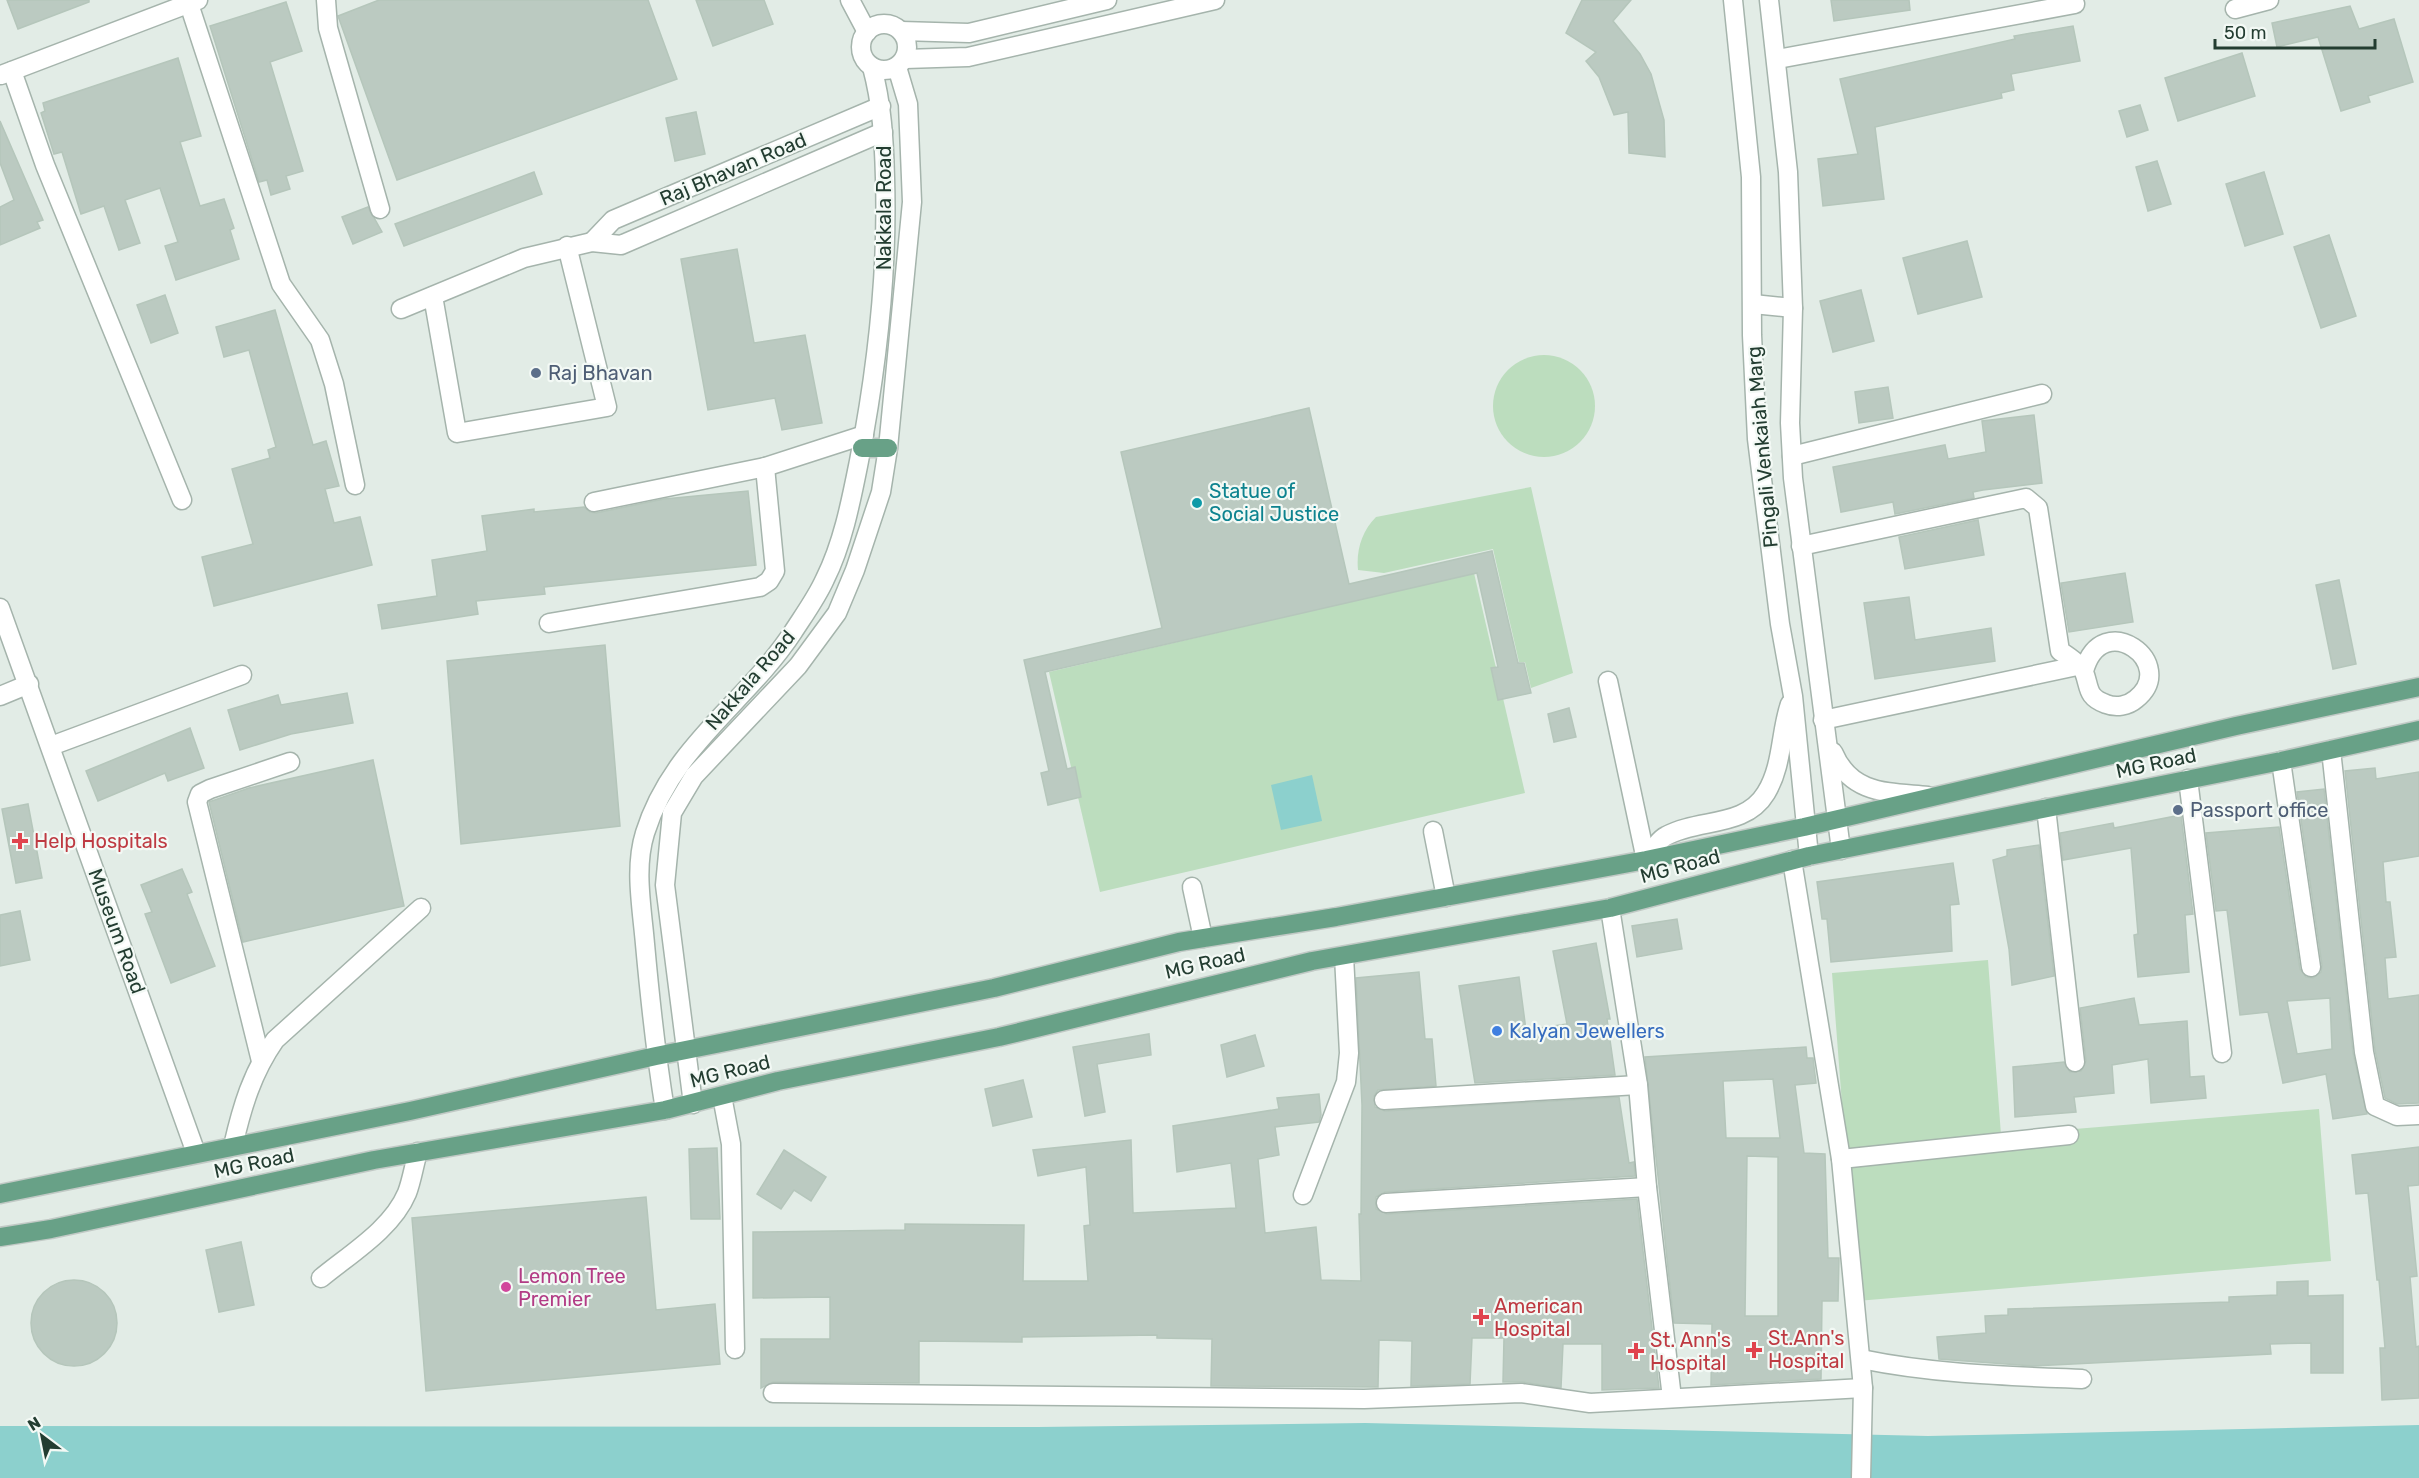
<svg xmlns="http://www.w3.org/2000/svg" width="2419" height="1478" viewBox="0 0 2419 1478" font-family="Rubik,sans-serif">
	<rect width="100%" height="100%" fill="#e2ece6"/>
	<g fill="#bcddbe">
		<circle cx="1544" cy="406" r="51"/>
		<path d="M1531,487L1573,673L1531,688L1525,662H1519L1493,549L1384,573L1358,570C1356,550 1362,531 1376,517Z"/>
		<path d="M1474,573L1525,793L1100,892L1049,672Z"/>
		<path d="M1988,960L2001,1135L2319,1109L2331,1261L1857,1301L1832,973Z"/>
	</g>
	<g fill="#8cd0cd">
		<path d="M1312,775L1322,821L1281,830L1271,785Z"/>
		<path d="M1365,1423L1928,1436L2419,1425V1478H0V1426L1037,1427Z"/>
	</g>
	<g fill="#bbcac1" stroke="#b5c6bb" stroke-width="1.5" fill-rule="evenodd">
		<path d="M7,0H89V2L18,29Z"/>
		<path d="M379,0H648L677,79L397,180L338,16Z"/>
		<path d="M696,0H764L773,24L713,46Z"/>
		<path d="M1582,0H1631L1613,21L1640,54L1651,74L1664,120L1665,157L1629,153L1628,112L1614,115L1599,77L1586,61L1596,52L1566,33Z"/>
		<path d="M1831,0H1909L1910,10L1834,21Z"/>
		<path d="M286,2L302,51L270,62L303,171L286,176L290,189L271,195L267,180L259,182L210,26Z"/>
		<path d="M2350,6L2359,29L2394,19L2413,82L2368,96L2370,102L2341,111L2318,37L2277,47L2272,23Z"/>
		<path d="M2073,26L2080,61L2011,74L2014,90L2001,93L2002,98L1875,127L1884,199L1823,206L1818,159L1858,154L1840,79L2015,39L2014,36Z"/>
		<path d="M2242,53L2255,96L2178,121L2165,78Z"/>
		<path d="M178,58L201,136L180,142L200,206L224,199L234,228L230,230L239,259L176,280L165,246L178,242L160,188L125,200L140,243L119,250L104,206L81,214L62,152L54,154L41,113L45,111L43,103Z"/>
		<path d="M2140,105L2148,130L2127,137L2119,111Z"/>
		<path d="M696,112L705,154L675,161L666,118Z"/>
		<path d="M0,121L43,220L37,222L40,228L0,245V207L14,200L0,163Z"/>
		<path d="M2157,161L2171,204L2148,211L2136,167Z"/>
		<path d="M534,172L542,194L404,246L395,224Z"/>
		<path d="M2264,172L2283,234L2245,246L2226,184Z"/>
		<path d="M368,207L382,232L353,244L342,217Z"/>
		<path d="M2329,235L2356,316L2321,328L2294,247Z"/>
		<path d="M1967,241L1982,297L1918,314L1903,258Z"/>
		<path d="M737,249L754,343L805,335L822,423L782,430L775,398L708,410L681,259Z"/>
		<path d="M1861,290L1874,341L1833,352L1820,301Z"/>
		<path d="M165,295L178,333L151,343L137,305Z"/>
		<path d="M275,310L313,445L326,441L339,486L325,489L334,523L360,517L372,565L214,606L202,557L253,544L232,469L270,458L268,450L276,447L249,350L224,357L216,327Z"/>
		<path d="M1888,387L1893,418L1859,423L1855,392Z"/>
		<path d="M1309,408L1349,584L1492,551L1518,663H1524L1531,693L1498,700L1491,668L1498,667L1477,573L1045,672L1067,769L1075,767L1081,797L1048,805L1041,773L1049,771L1024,660L1162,628L1121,452Z"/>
		<path d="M2034,415L2042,483L1983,490L1973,492L1974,498L1895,514L1893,502L1841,512L1833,467L1945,445L1948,459L1986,452L1982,421Z"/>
		<path d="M748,491L756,565L544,587L545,594L476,601L478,614L382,629L378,605L437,596L432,560L487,551L482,516L534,509V512L584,507L590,512L596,513L664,499Z"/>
		<path d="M1978,520L1984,555L1905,569L1899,537Z"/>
		<path d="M2125,573L2133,622L2069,632L2061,583Z"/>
		<path d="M2339,580L2356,664L2333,669L2316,585Z"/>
		<path d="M1909,597L1915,640L1991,628L1995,661L1875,679L1864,603Z"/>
		<path d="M605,645L620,826L461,844L447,661Z"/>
		<path d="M347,693L353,723L291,734L240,750L228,710L278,695L281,705Z"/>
		<path d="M1569,708L1576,737L1554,742L1548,714Z"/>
		<path d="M190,728L204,768L168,781L165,773L98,801L86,771Z"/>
		<path d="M373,760L404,906L243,942L209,802L249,788Z"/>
		<path d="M2375,768L2376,779L2419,772V856L2383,862L2386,902H2390L2396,957L2385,958L2388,999L2419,995V1103L2397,1104L2385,1098L2375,1050L2345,771Z"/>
		<path d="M2324,789L2353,1053L2367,1114L2333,1119L2326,1074L2283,1083L2268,1012L2240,1015L2227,910L2216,911L2206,833L2279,827L2300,969L2306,977L2313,978L2321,972L2322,965L2297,792ZM2330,998L2332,1049L2297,1054L2287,1001Z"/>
		<path d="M28,804L42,878L16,883L2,809Z"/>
		<path d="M2181,815L2193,914L2185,915L2189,972L2138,977L2134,935L2138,934L2131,848L2063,860L2060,833L2113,823L2114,828Z"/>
		<path d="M2039,845L2054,976L2012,985L2009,949L1993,860L2007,856V850Z"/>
		<path d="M1953,863L1959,904L1950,905L1952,951L1831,962L1827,919H1822L1817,882Z"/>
		<path d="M182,869L192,892L187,894L215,966L171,983L145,914L152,912L141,885Z"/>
		<path d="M20,911L30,960L0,966V915Z"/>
		<path d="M1677,919L1682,949L1637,957L1632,926Z"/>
		<path d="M1596,943L1610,1019H1607L1615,1075L1475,1083L1459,986L1519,977L1526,1030L1567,1024L1553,951Z"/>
		<path d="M1419,972L1425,1039H1432L1436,1086L1378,1090L1374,1096L1375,1107L1385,1111L1619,1097L1629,1163L1634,1162L1635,1176L1385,1192L1376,1197V1209L1387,1214L1637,1199L1659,1388L1602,1390V1344H1563L1561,1388L1523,1382H1503L1504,1338H1472L1470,1384L1411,1386L1412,1341L1379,1340L1378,1387L1211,1386L1212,1339L1157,1338V1335L1022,1337V1342L919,1341V1383L773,1382L761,1388V1339H830V1297L753,1298V1232L905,1230V1224L1024,1225L1023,1281H1088L1084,1226L1090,1225L1086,1167L1038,1176L1033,1150L1131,1140L1133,1213L1236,1208L1231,1163L1177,1172L1173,1126L1279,1109L1277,1098L1319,1094L1321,1115L1319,1122L1275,1127L1279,1155L1258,1159L1265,1233L1316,1227L1321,1280L1361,1281L1359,1214H1361L1362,1105L1356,978Z"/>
		<path d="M2134,998L2139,1025L2187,1021L2190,1077L2204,1076L2206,1098L2151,1103L2148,1059L2112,1065L2114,1093L2074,1097L2076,1112L2015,1117L2013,1067L2064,1062L2070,1072L2081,1071L2086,1061L2080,1008Z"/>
		<path d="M1149,1034L1151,1055L1097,1064L1105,1112L1085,1116L1073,1047Z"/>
		<path d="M1255,1035L1264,1066L1227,1077L1221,1045Z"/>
		<path d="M1806,1047L1807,1058H1813L1816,1083L1795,1085L1804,1153L1825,1154L1828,1258H1839L1838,1301H1822L1821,1379L1711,1385L1712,1324L1674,1323L1645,1057ZM1773,1079L1780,1138H1726L1723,1081ZM1747,1156L1778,1157V1316H1745Z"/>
		<path d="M1023,1080L1032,1117L993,1126L985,1089Z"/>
		<path d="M2419,1147V1185L2408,1186L2417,1276L2410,1277L2416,1347L2419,1346V1398L2382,1400L2380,1348H2385L2379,1280H2377L2368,1193L2356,1194L2352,1155Z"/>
		<path d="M717,1148L720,1219H691L689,1149Z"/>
		<path d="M784,1150L826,1177L811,1201L794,1190L781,1209L757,1194Z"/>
		<path d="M646,1197L656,1310L715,1304L720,1364L426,1391L412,1218Z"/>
		<path d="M241,1242L254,1305L219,1312L206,1250Z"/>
		<circle cx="74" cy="1323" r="43"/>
		<path d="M2308,1281V1296L2343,1295V1373H2311V1343L2270,1344L2271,1354L2033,1366L1939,1359L1937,1337L1986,1333L1985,1316L2008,1315V1309L2229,1302V1297L2277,1295V1282Z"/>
	</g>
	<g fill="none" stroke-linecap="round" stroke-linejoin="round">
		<defs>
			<g id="minor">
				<path d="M326,0L328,28L380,209"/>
				<path d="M850,0L867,32"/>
				<path d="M1733,0L1751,177L1752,335L1757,439L1780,624L1793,696L1809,856"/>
				<path d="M1769,0L1788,172L1793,308L1790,423L1793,478L1841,850"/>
				<path d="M189,4L281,284L320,340L334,384L355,485"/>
				<path d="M2235,9L2269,0"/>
				<circle cx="884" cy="47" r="23"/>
				<path d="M901,31L969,33L1107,0"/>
				<path d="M905,59L968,57L1215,0"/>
				<path d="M1778,59L2075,4"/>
				<path d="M12,71L45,165L182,500"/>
				<path d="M1,75L198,0"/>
				<path d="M592,242L613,220L881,106"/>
				<path d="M433,296L457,433L607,407L567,246"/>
				<path d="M1753,304L1793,308"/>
				<path d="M401,309L524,258L592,242L621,245L883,132"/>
				<path d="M1792,456L2042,394"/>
				<path d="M594,502L765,467L864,435"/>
				<path d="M1801,546L2026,498L2038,508L2060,651C2068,656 2081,665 2084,672C2090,687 2086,697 2106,704C2116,708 2128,706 2136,699C2180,664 2102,606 2084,671"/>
				<path d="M0,608L196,1153"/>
				<path d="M549,623L760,587L769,581L775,571L765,467"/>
				<path d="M1608,681L1646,860"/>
				<path d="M0,696L29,684"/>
				<path d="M1823,720L2077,666"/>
				<path d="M51,746L242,675"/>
				<path d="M2331,750L2364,1052L2375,1106L2397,1116L2419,1115"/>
				<path d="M1833,752C1851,795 1888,792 1928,796"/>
				<path d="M2281,761L2311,967"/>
				<path d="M2188,779L2222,1053"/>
				<path d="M2046,808L2075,1062"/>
				<path d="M1433,831L1446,897"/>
				<path d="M1646,860C1651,853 1658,840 1666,836C1699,818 1745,828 1766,793C1783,765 1780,733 1790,704"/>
				<path d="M1792,860L1841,1159L1863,1388L1861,1478"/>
				<path d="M1192,887L1203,938"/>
				<path d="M1610,908L1638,1085L1647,1187L1672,1398"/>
				<path d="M261,1061L197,802L200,794L210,789L290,762"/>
				<path d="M722,1096L731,1144L735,1349"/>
				<path d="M1384,1100L1638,1085"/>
				<path d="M693,1104L665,885L672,813L694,776L798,666L837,613L855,570L881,492L888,448L912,202L908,104L897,67"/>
				<path d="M665,1110C656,1055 650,999 645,944C642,908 634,868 645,833C672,746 747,702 793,632C804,615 817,597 825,579C843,543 851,501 859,461C877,368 888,273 885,178C884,140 882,104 872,67"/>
				<path d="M233,1146C242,1107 252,1073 275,1040L421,908"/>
				<path d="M1841,1159L2069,1135"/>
				<path d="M1303,1195L1346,1082L1349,1053L1344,956"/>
				<path d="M1386,1203L1647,1187"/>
				<path d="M321,1278C350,1254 392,1229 407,1193C412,1180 414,1165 418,1152"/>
				<path d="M1861,1359C1933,1374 2008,1376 2082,1379"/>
				<path d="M773,1393L1364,1399L1521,1393L1590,1403L1863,1388"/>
			</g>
			<g id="major">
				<path d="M862,448H888"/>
				<path d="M0,1194L410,1111L656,1056L994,988L1179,942L1336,917L1646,860L1804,827L2236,726L2419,687"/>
				<path d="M0,1237L51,1229L374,1160L665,1110L778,1081L999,1037L1312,961L1610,908L1809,856L2281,761L2419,730"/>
			</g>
		</defs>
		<use href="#minor" stroke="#a5b4ac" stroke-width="21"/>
		<use href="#major" stroke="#c1c9c5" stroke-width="21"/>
		<use href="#minor" stroke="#fff" stroke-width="18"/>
		<use href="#major" stroke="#68a187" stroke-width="18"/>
	</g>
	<g fill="#5c6f8a" stroke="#f3f9f5" stroke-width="2">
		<circle cx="536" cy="373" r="6"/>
		<circle cx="2178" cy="810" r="6"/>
	</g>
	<circle fill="#0f9aa8" stroke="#f3f9f5" stroke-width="2" cx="1197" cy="503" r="6"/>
	<g fill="#e0444e" stroke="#f3f9f5" stroke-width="2">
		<path d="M17 832h6v6h6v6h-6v6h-6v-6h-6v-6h6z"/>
		<path d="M1478 1308h6v6h6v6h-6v6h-6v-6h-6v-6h6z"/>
		<path d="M1751 1341h6v6h6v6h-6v6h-6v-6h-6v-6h6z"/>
		<path d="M1633 1342h6v6h6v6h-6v6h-6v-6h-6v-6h6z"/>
	</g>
	<circle fill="#3f7fe0" stroke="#f3f9f5" stroke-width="2" cx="1497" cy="1031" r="6"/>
	<circle fill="#d1479c" stroke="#f3f9f5" stroke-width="2" cx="506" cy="1287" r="6"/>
	<g text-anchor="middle" stroke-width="4.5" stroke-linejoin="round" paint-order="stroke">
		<g font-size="20" fill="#233d31" stroke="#f3f9f5">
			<text transform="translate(733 169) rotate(-23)" y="7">Raj Bhavan Road</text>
			<text transform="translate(884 208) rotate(-90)" y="7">Nakkala Road</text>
			<text transform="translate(1762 447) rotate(-95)" y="7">Pingali Venkaiah Marg</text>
			<text transform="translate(750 680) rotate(-49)" y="7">Nakkala Road</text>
			<text transform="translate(2156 763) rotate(-12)" y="7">MG Road</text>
			<text transform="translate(1680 866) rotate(-15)" y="7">MG Road</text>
			<text transform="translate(117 931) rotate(70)" y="7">Museum Road</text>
			<text transform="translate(1205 963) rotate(-13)" y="7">MG Road</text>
			<text transform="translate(730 1071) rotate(-14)" y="7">MG Road</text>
			<text transform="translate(254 1163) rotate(-12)" y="7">MG Road</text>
		</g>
		<g font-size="20" fill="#4e5e75" stroke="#f3f9f5" text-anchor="start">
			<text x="548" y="380">Raj Bhavan</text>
			<text x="2190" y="817">Passport office</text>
		</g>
		<g font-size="20" fill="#0d838f" stroke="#f3f9f5" text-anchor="start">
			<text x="1209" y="498">Statue of<tspan x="1209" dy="23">Social Justice</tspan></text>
		</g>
		<g font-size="20" fill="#be3a42" stroke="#f3f9f5" text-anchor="start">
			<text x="34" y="848">Help Hospitals</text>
			<text x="1494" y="1313">American<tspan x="1494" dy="23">Hospital</tspan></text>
			<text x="1768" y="1345">St.Ann's<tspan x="1768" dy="23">Hospital</tspan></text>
			<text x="1650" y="1347">St. Ann's<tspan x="1650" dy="23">Hospital</tspan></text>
		</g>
		<g font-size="20" fill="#366cbe" stroke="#f3f9f5" text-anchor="start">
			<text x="1509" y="1038">Kalyan Jewellers</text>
		</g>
		<g font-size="20" fill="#b23c85" stroke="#f3f9f5" text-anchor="start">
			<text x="518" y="1283">Lemon Tree<tspan x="518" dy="23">Premier</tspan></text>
		</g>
	</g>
	<g transform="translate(42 1436) rotate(328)" stroke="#f3f9f5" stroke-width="4.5" paint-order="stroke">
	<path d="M0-4.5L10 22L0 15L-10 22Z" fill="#233d31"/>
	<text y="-9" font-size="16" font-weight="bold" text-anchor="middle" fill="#233d31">N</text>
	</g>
	<path d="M2215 39v9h160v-9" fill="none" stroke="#233d31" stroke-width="3"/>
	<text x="2224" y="39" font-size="18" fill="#233d31" stroke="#f3f9f5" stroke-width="4.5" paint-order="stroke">50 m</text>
</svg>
